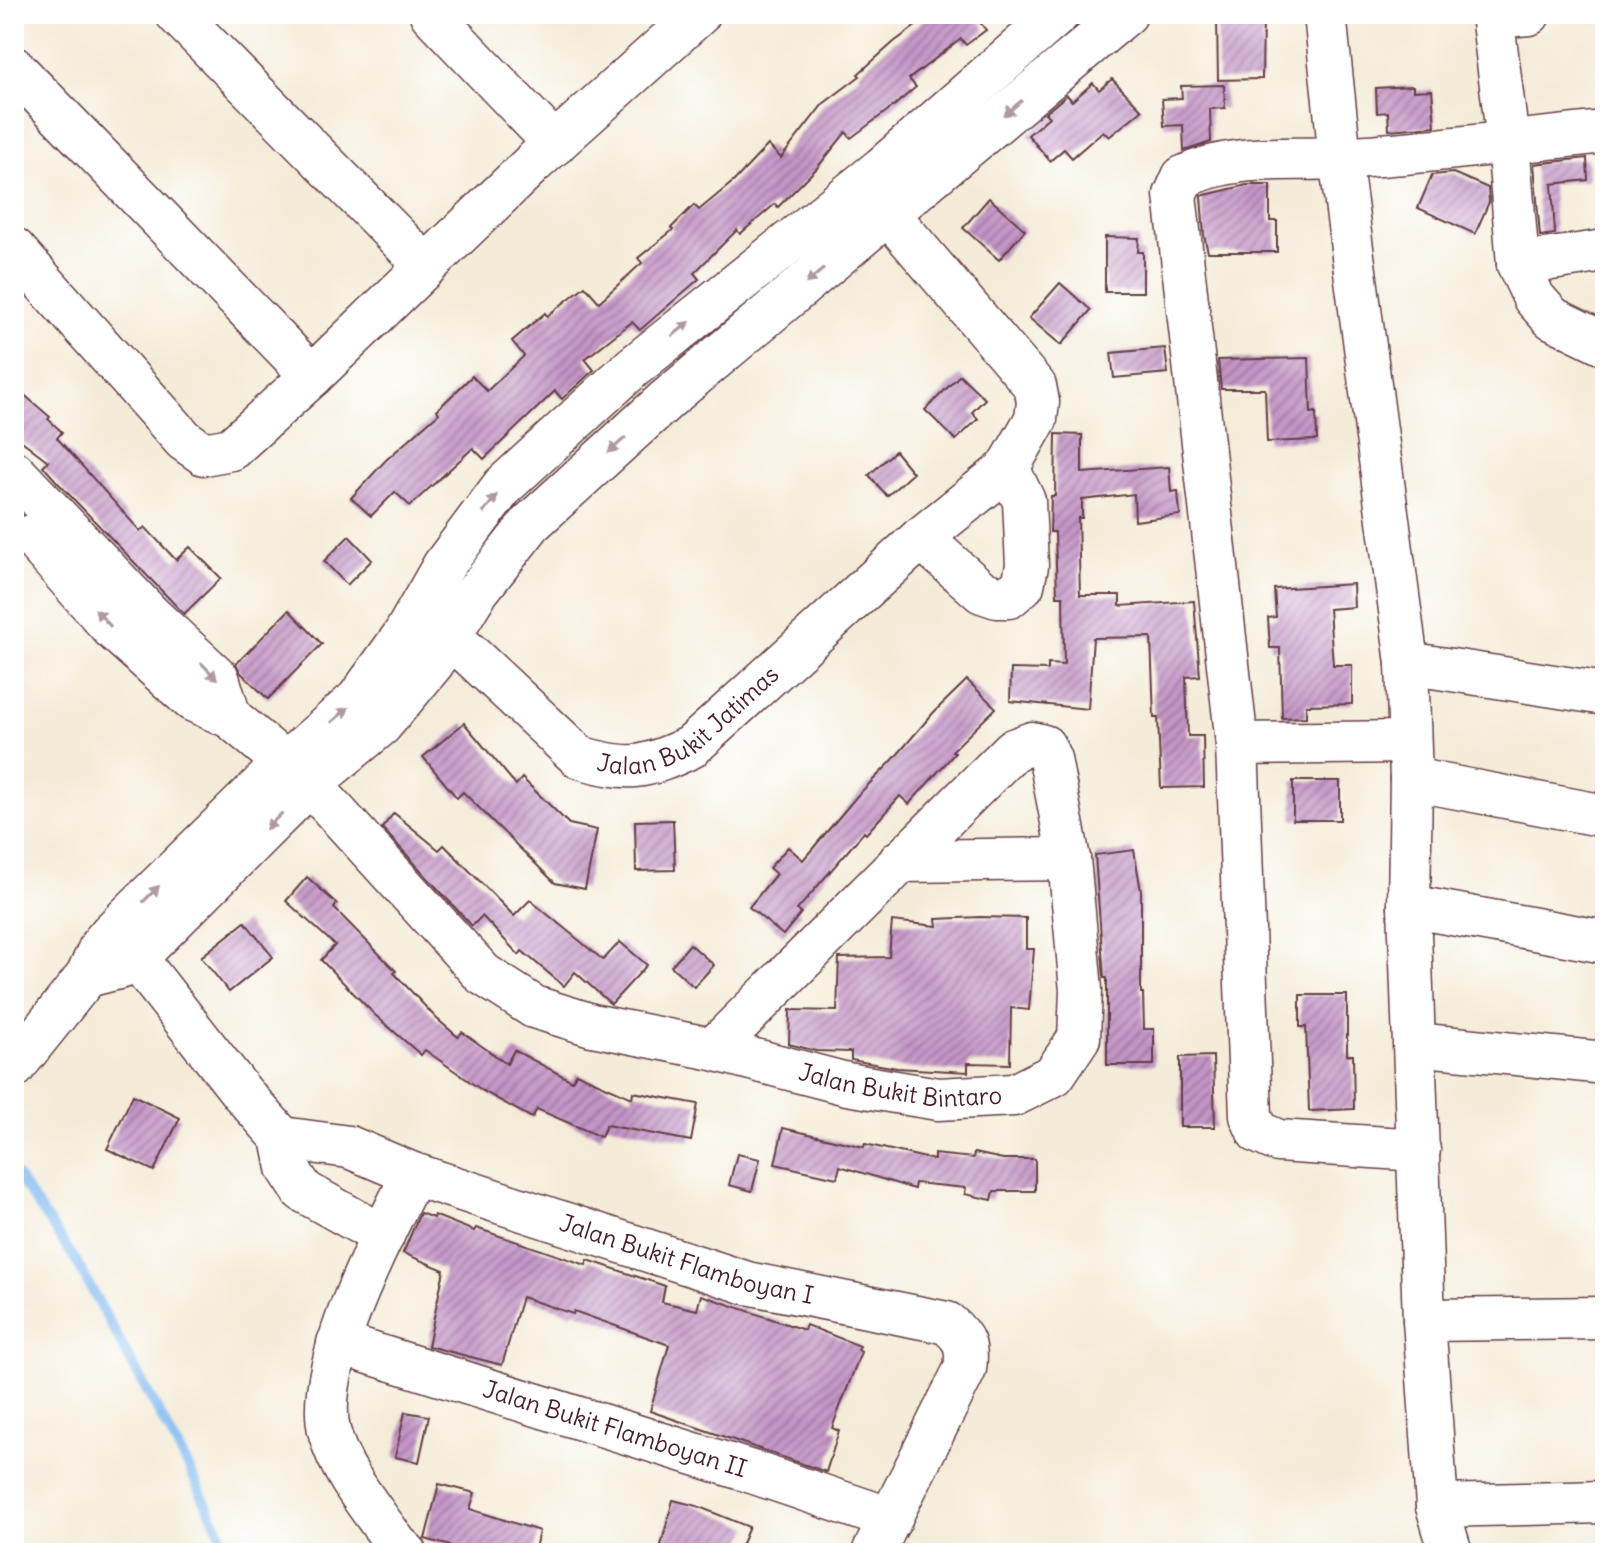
<svg xmlns="http://www.w3.org/2000/svg" width="1619" height="1567" viewBox="0 0 1619 1567" font-family="Delius,sans-serif">
	<defs>
		<pattern id="building-hatch" width="6" height="6" patternUnits="userSpaceOnUse" patternTransform="scale(2)"><rect width="6" height="6" fill="#c294c5"/><path d="M-1 1l2-2M0 6l6-6M5 7l2-2" fill="none" stroke="#a078a0"/></pattern>
	</defs>
	<rect width="100%" height="100%" fill="#fff"/>
	<filter id="ink" filterUnits="userSpaceOnUse"><feTurbulence type="fractalNoise" baseFrequency=".0125" numOctaves="2"/><feDisplacementMap in="SourceGraphic" scale="16" xChannelSelector="R" yChannelSelector="G"/><feConvolveMatrix kernelMatrix="1 2 1 2 8 2 1 2 1" color-interpolation-filters="sRGB"/></filter>
	<filter id="wash" filterUnits="userSpaceOnUse"><feTurbulence type="fractalNoise" baseFrequency=".006" numOctaves="4" result="noise"/><feDisplacementMap in="SourceGraphic" scale="32" xChannelSelector="R" yChannelSelector="G"/><feGaussianBlur stdDeviation="1.8" result="paint"/><feColorMatrix in="noise" values="0 0 0 0 0 0 0 0 0 0 0 0 0 0 0 0 0 1.4 0 .05"/><feComposite in="paint" operator="in"/></filter>
	<g filter="url(#wash)">
		<rect width="100%" height="100%" fill="#f4ecd8"/>
		<g fill="none" stroke-linecap="round" stroke-linejoin="round">
			<path stroke="#7eb9f0" stroke-width="10" d="M14,1172L75,1259L189,1468L230,1553"/>
		</g>
		<g id="blocks">
			<g fill="url(#building-hatch)">
				<path d="M932,14H993L981,24L986,30L966,45L961,39L909,79L916,87L895,105L851,138L846,132L817,168L778,207L775,204L740,234L737,230L694,273L699,279L640,330L632,322L585,359L594,370L562,399L555,391L484,459L473,448L410,506L395,492L371,516L351,498L386,460L439,413L437,410L472,376L487,391L524,356L512,341L545,313L547,316L585,286L599,302L642,263L638,258L673,230L671,228L694,205L699,210L734,181L768,145L781,158L823,104L860,76L858,74L894,42Z"/>
				<path d="M1217,18H1263L1262,79L1218,80Z"/>
				<path d="M1112,79L1142,110L1109,137L1103,131L1072,158L1064,149L1050,161L1028,135L1049,117L1045,113L1067,95L1072,101L1093,83L1099,90Z"/>
				<path d="M1224,85L1225,108L1210,109L1211,142L1184,151L1183,125L1164,126L1162,99L1182,98L1181,86Z"/>
				<path d="M1413,86V91L1432,90L1435,126L1389,130L1388,112L1377,113L1376,88Z"/>
				<path d="M1587,158L1588,180L1552,184L1555,234L1540,236L1534,164Z"/>
				<path d="M1453,173L1488,188L1489,202L1475,234L1418,208L1432,175Z"/>
				<path d="M1247,185H1270V221H1277V252H1208L1204,236L1201,196Z"/>
				<path d="M989,198L1025,230L999,260L963,228Z"/>
				<path d="M1105,237L1139,238L1138,252H1143V292H1105Z"/>
				<path d="M1060,283L1091,310L1061,345L1029,318Z"/>
				<path d="M1165,348L1168,373L1114,378L1111,353Z"/>
				<path d="M1309,358L1311,413L1316,412L1317,440L1267,442L1265,389H1221L1218,360Z"/>
				<path d="M960,375L985,399L972,412L978,419L956,440L925,410Z"/>
				<path d="M14,386L50,417L48,419L62,432L57,438L140,531L145,527L176,560L190,547L221,578L184,614L58,483L43,466L48,461L14,435Z"/>
				<path d="M1056,434L1082,435V473L1169,467L1171,492L1178,491L1180,515L1135,521L1134,494L1082,500V518H1078L1080,595H1120V606L1194,601L1200,676L1186,677L1188,736H1203L1204,787L1161,788L1158,718H1154L1151,637L1093,638L1088,709L1010,701L1011,669L1048,670V664L1064,665L1063,596H1057L1055,532H1050L1051,496H1055Z"/>
				<path d="M895,451L913,473L887,496L869,475Z"/>
				<path d="M349,536L372,560L347,585L324,561Z"/>
				<path d="M1353,584L1354,607L1329,609L1333,665H1352V704L1306,705V717L1282,718L1280,648H1270L1268,618L1276,617L1274,589Z"/>
				<path d="M289,610L322,644L268,699L241,673L236,664Z"/>
				<path d="M967,680L996,708L952,751L955,753L909,804L900,796L866,834L864,832L797,910L801,913L783,935L749,907L776,874L769,868L788,847L803,860L857,796L891,762L934,712Z"/>
				<path d="M464,723L516,785L522,778L569,824L597,830L585,889L555,883L463,792L457,798L423,757Z"/>
				<rect x="1293" y="781" width="47" height="39"/>
				<path d="M394,813L439,850L444,845L514,916L530,900L603,960L620,942L647,965L611,1004L575,972L564,986L522,951L519,955L482,916L472,926L382,828Z"/>
				<path d="M673,820L675,870L636,871L635,821Z"/>
				<path d="M1134,850L1141,891V993H1143L1144,1029H1154V1065H1107V978H1104L1095,855Z"/>
				<path d="M307,877L337,904L334,908L396,971L394,973L436,1018L458,1037L462,1032L507,1064L514,1050L572,1081L576,1073L632,1098L633,1092L698,1104L691,1141L606,1125L601,1137L537,1109L532,1118L483,1091L425,1050L421,1055L375,1015L321,960L335,945L286,901Z"/>
				<path d="M980,917L1026,918V949H1034L1029,1010L1011,1008L1010,1064L968,1063V1072L897,1068L851,1060V1052L816,1051L789,1044L790,1010L837,1011L839,958L889,957L892,921L937,926L936,919Z"/>
				<path d="M245,922L273,957L229,992L201,957Z"/>
				<path d="M690,944L714,965L694,987L671,966Z"/>
				<path d="M1300,995H1347V1055H1353L1354,1109L1309,1111L1306,1027H1300Z"/>
				<path d="M1213,1056L1215,1127H1180V1057Z"/>
				<path d="M133,1095L180,1118L154,1171L107,1149Z"/>
				<path d="M783,1128L864,1147L865,1144L934,1160V1154L973,1158L974,1153L1003,1159H1035V1191H994L992,1200L965,1194L966,1188L915,1183L914,1189L840,1166L837,1178L775,1164Z"/>
				<path d="M737,1154L760,1159L752,1191L729,1185Z"/>
				<path d="M420,1213L433,1218L434,1215L474,1231L476,1228L586,1265L588,1260L665,1286L662,1302L697,1310L701,1295L804,1330L806,1325L860,1346L858,1350L861,1352L832,1428L839,1431L826,1472L650,1411L669,1345L574,1311L573,1314L522,1297L502,1365L428,1346L444,1270L403,1253Z"/>
				<path d="M405,1412L429,1416L419,1462L395,1457Z"/>
				<path d="M439,1484L475,1493L470,1509L539,1531L534,1553H477L425,1539Z"/>
				<path d="M673,1500L697,1506L749,1527L738,1553H659Z"/>
			</g>
		</g>
	</g>
	<g filter="url(#ink)">
		<use href="#blocks" fill-opacity="0" stroke="#643e45" stroke-width="2"/>
		<g fill="none" stroke-linecap="round" stroke-linejoin="round">
			<defs>
				<g id="minor">
					<path d="M177,14L425,265"/>
					<path d="M431,14L555,144"/>
					<path d="M1325,14L1340,158L1407,663L1411,779L1409,906L1424,1320L1437,1506L1451,1553"/>
					<path d="M1492,14L1508,142L1518,264L1605,251"/>
					<path d="M1493,17L1529,14"/>
					<path d="M14,68L312,376"/>
					<path d="M14,249L184,440L204,454L231,449L312,376L533,163L699,14"/>
					<path d="M1518,264L1534,298L1552,318L1605,344"/>
					<path d="M14,472L151,616L218,678L230,717"/>
					<path id="s1" d="M31,536L112,628L192,700L230,717L310,784L483,974L534,1007L592,1025L713,1049L847,1084L938,1099L1014,1095L1054,1075L1079,1038L1081,990L1069,859L1050,759L1044,746L1032,743L1013,750L713,1049"/>
					<path d="M921,538L982,592L997,597H1009L1023,585L1027,566L1024,501L1008,468"/>
					<path id="s2" d="M448,634L579,757C630,772 644,769 691,747L921,538L1008,468L1036,419L1038,402L1035,386L889,215"/>
					<path d="M1407,663L1605,694"/>
					<path d="M1237,744L1408,742"/>
					<path d="M1411,779L1605,816"/>
					<path d="M900,861L1069,859"/>
					<path d="M1409,906L1605,942"/>
					<path d="M115,938L136,958L242,1093L282,1138L288,1168L303,1191L383,1236"/>
					<path d="M87,976L123,967L136,958L310,784L381,725L433,663L476,593L531,523L666,400L1126,14"/>
					<path d="M1415,1044L1605,1063"/>
					<path d="M14,1067L87,976L101,945L111,933L273,774L358,699L404,635L444,565L503,486L632,368L882,168L1058,14"/>
					<path id="s3" d="M282,1138L349,1147L413,1174L747,1283L947,1323C965,1338 968,1347 965,1369L873,1553"/>
					<path d="M1419,1150L1278,1141L1258,1132L1251,1116L1237,744L1175,195L1183,177C1233,153 1285,161 1338,158C1427,153 1516,141 1605,132"/>
					<path d="M1424,1320L1605,1318"/>
					<path id="s4" d="M338,1343L752,1472L891,1519"/>
					<path d="M1437,1506L1605,1502"/>
					<path d="M406,1553L396,1544C373,1510 341,1474 330,1434C311,1368 383,1235 413,1174"/>
				</g>
			</defs>
			<use href="#minor" stroke="#643e45" stroke-width="45"/>
			<use href="#minor" stroke="#fff" stroke-width="42"/>
		</g>
		<defs><path id="oneway-solid" d="M-6-.8H1V-3.2L6.5 0L1 3.2V.8H-6Z" transform="scale(2)"/></defs>
		<g fill="#ae9aa0">
			<use href="#oneway-solid" transform="translate(1013 108) rotate(139)"/>
			<use href="#oneway-solid" transform="translate(815 276) rotate(140)"/>
			<use href="#oneway-solid" transform="translate(681 329) rotate(-39)"/>
			<use href="#oneway-solid" transform="translate(617 445) rotate(138)"/>
			<use href="#oneway-solid" transform="translate(490 504) rotate(-53)"/>
			<use href="#oneway-solid" transform="translate(103 618) rotate(-132)"/>
			<use href="#oneway-solid" transform="translate(209 671) rotate(46)"/>
			<use href="#oneway-solid" transform="translate(340 715) rotate(-41)"/>
			<use href="#oneway-solid" transform="translate(274 821) rotate(135)"/>
			<use href="#oneway-solid" transform="translate(151 894) rotate(-45)"/>
		</g>
	</g>
	<g text-anchor="middle" stroke-width="6" stroke-linejoin="round" paint-order="stroke">
		<g font-size="24" fill="#4a1f2b" stroke="#fff">
			<text dy="8" stroke="none"><textPath href="#s2" startOffset="304">Jalan Bukit Jatimas</textPath></text>
			<text dy="8" stroke="none"><textPath href="#s1" startOffset="1070">Jalan Bukit Bintaro</textPath></text>
			<text dy="8" stroke="none"><textPath href="#s3" startOffset="424">Jalan Bukit Flamboyan I</textPath></text>
			<text dy="8" stroke="none"><textPath href="#s4" startOffset="290">Jalan Bukit Flamboyan II</textPath></text>
		</g>
	</g>
	<rect width="1619" height="1567" fill="none" stroke="#fff" stroke-width="48"/>
</svg>
